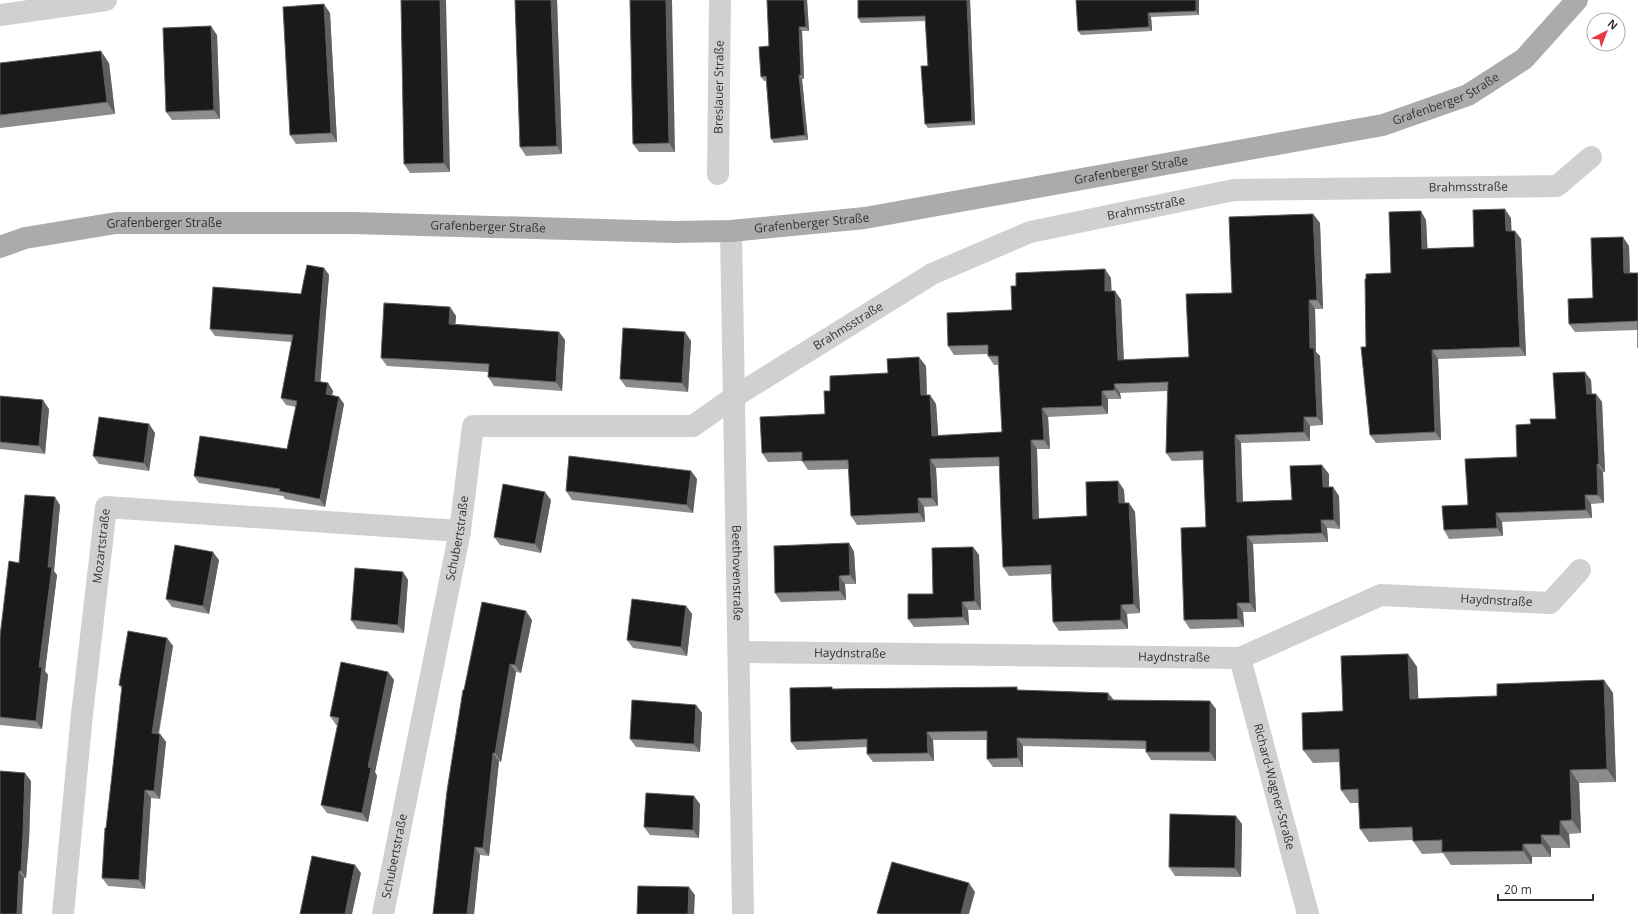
<svg xmlns="http://www.w3.org/2000/svg" width="1638" height="914" viewBox="0 0 1638 914" font-family="'Open Sans',sans-serif">
	<rect width="100%" height="100%" fill="#fff"/>
	<g fill="none" stroke-linecap="round" stroke-linejoin="round">
		<g stroke="#d0d0d0" stroke-width="22">
			<path d="M0,15L106,0"/>
			<path id="s1" d="M718,174L720,0"/>
			<path id="s2" d="M731,231L743,914"/>
			<path id="s3" d="M739,652L1240,658L1381,595L1550,603L1580,570"/>
			<path id="s4" d="M1240,658L1308,914"/>
			<path id="s5" d="M63,914L82,714L106,507L460,531"/>
			<path id="s6" d="M383,914L460,531L473,426H693L734,397L932,274L1030,232L1234,190L1557,186L1591,157"/>
		</g>
		<path stroke="#ababab" stroke-width="22" id="s7" d="M0,247L25,238L116,223H352L674,232L731,231L865,218L1383,125L1468,95L1524,59L1577,0"/>
	</g>
	<g fill="#8c8c8c">
		<path d="M401,0L450,172L410,173L404,164Z"/>
		<path d="M515,0H557L562,154L526,156L520,147Z"/>
		<path d="M630,0L675,152H639L633,144Z"/>
		<path d="M767,0H807L809,31H802L804,79H802L808,140L774,143L771,139L766,81H764L761,77L769,46Z"/>
		<path d="M858,0H970L975,125L928,128L925,124L928,66L926,21L861,23L858,18Z"/>
		<path d="M1076,0H1199V15L1151,17L1152,31L1081,35L1078,31Z"/>
		<path d="M330,13L337,142L296,144L290,135Z"/>
		<path d="M217,35L220,119L172,120L166,112Z"/>
		<path d="M0,63H109L115,114L0,128Z"/>
		<path d="M1313,214L1320,223L1323,309H1315L1316,352L1320,356L1323,425L1310,426V441L1241,443L1243,502L1292,500L1329,474V487H1333L1339,496L1340,529L1327,528L1328,542L1253,544L1256,612H1243L1244,627L1190,629L1184,620L1206,527L1204,460L1172,461L1166,453L1167,391L1120,393L1121,399H1108V414L1048,417L1050,449H1037L1039,519L1087,516L1118,481L1124,490L1125,503H1129L1135,512L1140,613L1127,614L1128,629L1059,631L1053,622L1051,574L1009,576L1003,567L1000,466L936,468L938,506L924,507L925,522L857,525L851,516L849,469L808,470L802,461L768,462L762,453L825,414L830,391L888,373L926,366L927,395H930L936,404L938,435L1002,432L999,365H994L988,356V354L954,355L948,346L1012,310L1016,286L1111,278V291H1115L1121,300L1124,360L1189,357L1232,293Z"/>
		<path d="M1511,218V231H1515L1521,239L1526,356L1438,359L1441,440L1376,443L1370,435L1366,347L1391,273L1426,220L1427,248L1474,247Z"/>
		<path d="M1629,246L1630,273H1638V330L1575,332L1569,324L1593,298Z"/>
		<path d="M324,268L329,275L320,382L328,383L333,391L332,395L339,397L344,404L325,507L285,499L283,496L199,483L194,476L287,449L296,407L286,405L281,398L292,342L215,336L210,329L301,294Z"/>
		<path d="M450,307L456,316L455,324L559,332L565,340L562,391L494,386L488,377V372L387,366L381,358Z"/>
		<path d="M685,332L691,341L688,392L626,387L620,379Z"/>
		<path d="M1591,380L1592,394H1596L1602,402L1605,472H1603L1604,503L1591,504L1592,518L1502,522L1503,536L1449,539L1444,530L1468,505L1517,457L1556,419Z"/>
		<path d="M0,396L49,409L45,454L0,449Z"/>
		<path d="M149,424L155,433L149,471L99,464L93,456Z"/>
		<path d="M691,471L697,479L693,513L572,500L566,491Z"/>
		<path d="M551,500L541,553L500,545L494,537Z"/>
		<path d="M60,505L54,571L57,575L45,671L48,675L42,729L0,725V636Z"/>
		<path d="M849,543L854,552L856,584H845L846,600L781,602L775,593Z"/>
		<path d="M973,547L979,555L981,610H968L969,625L914,627L908,619L933,594Z"/>
		<path d="M219,560L209,614L172,607L166,599Z"/>
		<path d="M403,572L408,580L404,633L357,629L351,620Z"/>
		<path d="M686,606L692,614L687,656L633,648L627,640Z"/>
		<path d="M532,620L521,673L516,672L501,762L499,761L489,856L480,855L474,914H433L464,690Z"/>
		<path d="M167,638L173,646L159,734H160L166,742L160,799L151,798L145,889L108,886L102,878L122,689L119,685Z"/>
		<path d="M1408,654L1417,667L1418,699L1497,696L1604,680L1613,693L1616,782L1579,783L1581,833L1569,834L1570,848H1551V857H1532V864L1451,865L1443,853L1422,854L1413,841V840L1369,842L1360,829L1359,803H1350L1341,790L1340,762L1313,763L1303,750L1343,711Z"/>
		<path d="M388,672L394,680L375,772L377,776L368,822L327,813L321,805L338,725H336L330,716Z"/>
		<path d="M1017,687L1018,690L1108,693L1114,700L1216,709V761L1151,760L1146,752V749L1023,746V767H993L987,759V740H933L934,761L873,762L867,754V747L797,750L791,742L834,689Z"/>
		<path d="M696,705L702,713L700,752L636,747L630,739Z"/>
		<path d="M31,781L29,840L26,878H24L0,914Z"/>
		<path d="M700,804L699,838L650,835L644,827Z"/>
		<path d="M1242,824L1241,877L1175,876L1169,867Z"/>
	</g>
	<g fill="#5f5f5f">
		<path d="M440,0H446L450,172L444,163Z"/>
		<path d="M551,0H557L562,154L557,146Z"/>
		<path d="M666,0H672L675,152L669,143Z"/>
		<path d="M804,0H807L809,31L806,27Z"/>
		<path d="M967,0H970L975,125L972,121Z"/>
		<path d="M1196,0H1199V15L1196,11Z"/>
		<path d="M324,4L330,13L337,142L331,133Z"/>
		<path d="M1148,13L1151,17L1152,31L1149,27Z"/>
		<path d="M211,26L217,35L220,119L214,110Z"/>
		<path d="M799,27L802,31L804,79L801,75Z"/>
		<path d="M101,51L109,63L115,114L107,102Z"/>
		<path d="M799,75L802,79L808,140L805,135Z"/>
		<path d="M1505,209L1511,218L1512,240L1506,231Z"/>
		<path d="M1421,211L1426,220L1428,257L1422,249Z"/>
		<path d="M1313,214L1320,223L1323,309L1317,300Z"/>
		<path d="M1515,231L1521,239L1526,356L1520,347Z"/>
		<path d="M1623,237L1629,246L1630,282L1624,273Z"/>
		<path d="M324,268L329,275L320,388L315,381Z"/>
		<path d="M1105,269L1111,278L1112,300L1105,291Z"/>
		<path d="M1115,291L1121,300L1124,368L1118,360Z"/>
		<path d="M1309,300L1315,309L1316,352L1320,356L1323,425L1317,417L1310,348Z"/>
		<path d="M450,307L456,316L455,332L449,324Z"/>
		<path d="M559,332L565,340L562,391L556,382Z"/>
		<path d="M685,332L691,341L688,392L682,383Z"/>
		<path d="M1432,350L1438,359L1441,440L1435,432Z"/>
		<path d="M919,357L926,366L927,404L921,395Z"/>
		<path d="M1585,372L1591,380L1592,403L1587,394Z"/>
		<path d="M328,383L333,391L331,402L326,394Z"/>
		<path d="M1114,384L1120,393L1121,399L1115,390Z"/>
		<path d="M1102,391L1108,399V414L1102,406Z"/>
		<path d="M1596,394L1602,402L1605,472L1599,464Z"/>
		<path d="M930,395L936,404L939,445L932,436Z"/>
		<path d="M339,397L344,404L325,507L320,499Z"/>
		<path d="M43,400L49,409L45,454L39,446Z"/>
		<path d="M1042,408L1048,417L1050,449L1044,440Z"/>
		<path d="M1304,417L1310,426V441L1304,432Z"/>
		<path d="M149,424L155,433L149,471L144,463Z"/>
		<path d="M1235,435L1241,443L1243,511L1237,502Z"/>
		<path d="M1031,440L1037,449L1039,528L1033,519Z"/>
		<path d="M930,459L936,468L938,506L932,498Z"/>
		<path d="M1597,464L1603,472L1604,503L1598,495Z"/>
		<path d="M1322,465L1329,474V496L1323,487Z"/>
		<path d="M691,471L697,479L693,513L687,505Z"/>
		<path d="M1118,481L1124,490L1125,512L1119,503Z"/>
		<path d="M1333,487L1339,496L1340,529L1334,520Z"/>
		<path d="M545,492L551,500L541,553L535,544Z"/>
		<path d="M1585,495L1591,504L1592,518L1586,510Z"/>
		<path d="M55,497L60,505L54,571L57,575L45,671L48,675L42,729L36,721L39,667Z"/>
		<path d="M918,498L924,507L925,522L919,513Z"/>
		<path d="M1129,503L1135,512L1140,613L1134,604Z"/>
		<path d="M1496,513L1502,522L1503,536L1497,528Z"/>
		<path d="M1321,520L1327,528L1328,542L1322,533Z"/>
		<path d="M1247,536L1253,544L1256,612L1250,603Z"/>
		<path d="M849,543L854,552L856,584L850,575Z"/>
		<path d="M973,547L979,555L981,610L975,601Z"/>
		<path d="M213,552L219,560L209,614L203,606Z"/>
		<path d="M403,572L408,580L404,633L398,625Z"/>
		<path d="M839,576L845,584L846,600L840,591Z"/>
		<path d="M962,602L968,610L969,625L963,617Z"/>
		<path d="M1237,603L1243,612L1244,627L1238,619Z"/>
		<path d="M1121,605L1127,614L1128,629L1121,620Z"/>
		<path d="M686,606L692,614L687,656L681,647Z"/>
		<path d="M526,611L532,620L521,673L515,665Z"/>
		<path d="M167,638L173,646L157,741L152,733Z"/>
		<path d="M1408,654L1417,667L1419,712L1410,699Z"/>
		<path d="M510,664L516,672L501,762L495,753Z"/>
		<path d="M388,672L394,680L375,772L377,776L368,822L362,813L368,767Z"/>
		<path d="M1604,680L1613,693L1616,782L1607,769Z"/>
		<path d="M1108,693L1114,701L1108,700Z"/>
		<path d="M1210,701L1216,709V761L1210,752Z"/>
		<path d="M696,705L702,713L700,752L694,744Z"/>
		<path d="M927,732L933,740L934,761L928,753Z"/>
		<path d="M160,734L166,742L160,799L154,791Z"/>
		<path d="M1017,738L1023,746V767L1018,758Z"/>
		<path d="M493,753L499,761L489,856L483,848Z"/>
		<path d="M1570,770L1579,783L1581,833L1572,820Z"/>
		<path d="M25,773L31,781L29,840L26,878L21,871Z"/>
		<path d="M145,790L151,798L145,889L139,880Z"/>
		<path d="M694,796L700,804L699,838L693,830Z"/>
		<path d="M1236,816L1242,824L1241,877L1235,868Z"/>
		<path d="M1560,821L1569,834L1570,848L1560,835Z"/>
		<path d="M1541,835L1551,848V857L1542,844Z"/>
		<path d="M1523,844L1532,857V864L1523,851Z"/>
		<path d="M475,847L480,855L474,914H467Z"/>
		<path d="M355,865L361,873L352,914H345Z"/>
		<path d="M19,871L24,878L22,914H17Z"/>
		<path d="M969,883L975,892L969,914H961Z"/>
		<path d="M689,887L695,895L694,914H688Z"/>
	</g>
	<g fill="#1a1a1a" stroke="#5f5f5f">
		<path d="M401,0H440L444,163L404,164Z"/>
		<path d="M515,0H551L557,146L520,147Z"/>
		<path d="M630,0H666L669,143L633,144Z"/>
		<path d="M767,0H804L806,27H799L801,75H799L805,135L771,139L766,76L761,77L759,47L769,46Z"/>
		<path d="M858,0H967L972,121L925,124L921,66H928L925,16L858,18Z"/>
		<path d="M1076,0H1196V11L1148,13L1149,27L1078,31Z"/>
		<path d="M324,4L331,133L290,135L283,7Z"/>
		<path d="M211,26L214,110L166,112L163,28Z"/>
		<path d="M101,51L107,102L0,115V63Z"/>
		<path d="M1505,209L1506,231H1515L1520,347L1432,350L1435,432L1370,435L1361,347H1366L1365,279H1366V274L1391,273L1389,212L1421,211L1422,249L1474,247L1473,210Z"/>
		<path d="M1313,214L1317,300H1309L1310,348H1314L1317,417H1304V432L1235,435L1237,502L1292,500L1290,466L1322,465L1323,487H1333L1334,520H1321L1322,533L1247,536L1250,603H1237L1238,619L1184,620L1181,528L1206,527L1203,451L1166,453L1168,382L1114,384L1115,390L1102,391V406L1042,408L1044,440H1031L1033,519L1087,516L1086,482L1118,481L1119,503H1129L1134,604L1121,605V620L1053,622L1051,565L1003,567L999,457L930,459L932,498H918L919,513L851,516L848,460L802,461V452L762,453L760,417L825,414L824,391H830V376L888,373L887,359L919,357L921,395H930L932,436L1002,432L998,356H988V345L948,346L947,313L1012,310L1011,286H1016V273L1105,269V291H1115L1118,360L1189,357L1186,294L1232,293L1229,217Z"/>
		<path d="M1623,237L1624,273H1638V348V321L1569,324L1568,299L1593,298L1591,238Z"/>
		<path d="M307,265L324,268L315,381L328,383L326,394L339,397L320,499L279,491L280,489L194,476L200,436L287,449L297,401L281,398L293,335L210,329L213,287L301,294Z"/>
		<path d="M384,303L450,307L449,324L559,332L556,382L488,377L489,364L381,358Z"/>
		<path d="M623,328L685,332L682,383L620,379Z"/>
		<path d="M1585,372L1587,394H1596L1599,464H1597L1598,495H1585L1586,510L1496,513L1497,528L1444,530L1442,506L1468,505L1465,459L1517,457L1516,425L1531,424L1530,419H1556L1553,373Z"/>
		<path d="M0,396L43,400L39,446L0,442Z"/>
		<path d="M99,417L149,424L144,463L93,456Z"/>
		<path d="M569,456L691,471L687,505L566,491Z"/>
		<path d="M503,484L545,492L535,544L494,537Z"/>
		<path d="M25,495L55,497L48,567H52L39,667H42L36,721L0,717V636L9,561L19,563Z"/>
		<path d="M849,543L850,575L839,576L840,591L775,593L774,546Z"/>
		<path d="M175,545L213,552L203,606L166,599Z"/>
		<path d="M973,547L975,601L962,602L963,617L908,619V594H933L932,548Z"/>
		<path d="M355,568L403,572L398,625L351,620Z"/>
		<path d="M632,599L686,606L681,647L627,640Z"/>
		<path d="M482,602L526,611L515,665L510,664L495,753H493L483,848L475,847L467,914H433L447,791L463,690H464Z"/>
		<path d="M128,631L167,638L152,733L160,734L154,791L145,790L139,880L102,878L105,828H106L122,686L119,685Z"/>
		<path d="M1408,654L1410,699L1497,696V684L1604,680L1607,769L1570,770L1572,820L1560,821V835H1541L1542,844H1523V851L1442,852V840L1413,841L1412,827L1360,829L1358,789L1341,790L1339,749L1303,750L1302,713L1343,711L1341,656Z"/>
		<path d="M341,662L388,672L368,767L371,768L362,813L321,805L339,718L330,716Z"/>
		<path d="M832,687V689L1017,687V690L1108,693V700L1210,701V752H1146V741L1017,738L1018,758L987,759V731L927,732L928,753L867,754V739L791,742L790,688Z"/>
		<path d="M632,700L696,705L694,744L630,739Z"/>
		<path d="M0,771L25,773L23,833L21,871H19L17,914H0Z"/>
		<path d="M646,793L694,796L693,830L644,827Z"/>
		<path d="M1170,814L1236,816L1235,868L1169,867Z"/>
		<path d="M312,856L355,865L345,914H300Z"/>
		<path d="M892,862L969,883L961,914H880L877,913Z"/>
		<path d="M638,886L689,887L688,914H637Z"/>
	</g>
	<g text-anchor="middle" stroke-width="4" stroke-linejoin="round" paint-order="stroke">
		<g font-size="12" fill="#333" stroke="#fff">
			<text dy="4" stroke="none"><textPath href="#s1" startOffset="87">Breslauer Straße</textPath></text>
			<text dy="4" stroke="none"><textPath href="#s7" startOffset="1463">Grafenberger Straße</textPath></text>
			<text dy="4" stroke="none"><textPath href="#s7" startOffset="1139">Grafenberger Straße</textPath></text>
			<text dy="4" stroke="none"><textPath href="#s6" startOffset="1549">Brahmsstraße</textPath></text>
			<text dy="4" stroke="none"><textPath href="#s6" startOffset="1225">Brahmsstraße</textPath></text>
			<text dy="4" stroke="none"><textPath href="#s7" startOffset="815">Grafenberger Straße</textPath></text>
			<text dy="4" stroke="none"><textPath href="#s7" startOffset="167">Grafenberger Straße</textPath></text>
			<text dy="4" stroke="none"><textPath href="#s7" startOffset="491">Grafenberger Straße</textPath></text>
			<text dy="4" stroke="none"><textPath href="#s6" startOffset="901">Brahmsstraße</textPath></text>
			<text dy="4" stroke="none"><textPath href="#s6" startOffset="383">Schubertstraße</textPath></text>
			<text dy="4" stroke="none"><textPath href="#s5" startOffset="370">Mozartstraße</textPath></text>
			<text dy="4" stroke="none"><textPath href="#s2" startOffset="342">Beethovenstraße</textPath></text>
			<text dy="4" stroke="none"><textPath href="#s3" startOffset="771">Haydnstraße</textPath></text>
			<text dy="4" stroke="none"><textPath href="#s3" startOffset="111">Haydnstraße</textPath></text>
			<text dy="4" stroke="none"><textPath href="#s3" startOffset="435">Haydnstraße</textPath></text>
			<text dy="4" stroke="none"><textPath href="#s4" startOffset="133">Richard-Wagner-Straße</textPath></text>
			<text dy="4" stroke="none"><textPath href="#s6" startOffset="59">Schubertstraße</textPath></text>
		</g>
	</g>
	<g transform="translate(1606 32) rotate(42)"><circle r="19" fill="#ffffff" stroke="#adadad"/>
	<path d="M0-3L7 15L0 10L-7 15Z" fill="#e63946"/>
	<text y="-6" font-size="11" font-weight="bold" text-anchor="middle" fill="#333333">N</text>
	</g>
	<path d="M1498 894v6h95v-6" fill="none" stroke="#333333" stroke-width="2"/>
	<text x="1504" y="894" font-size="12" fill="#333333" stroke="#ffffff" stroke-width="3" paint-order="stroke">20 m</text>
</svg>
